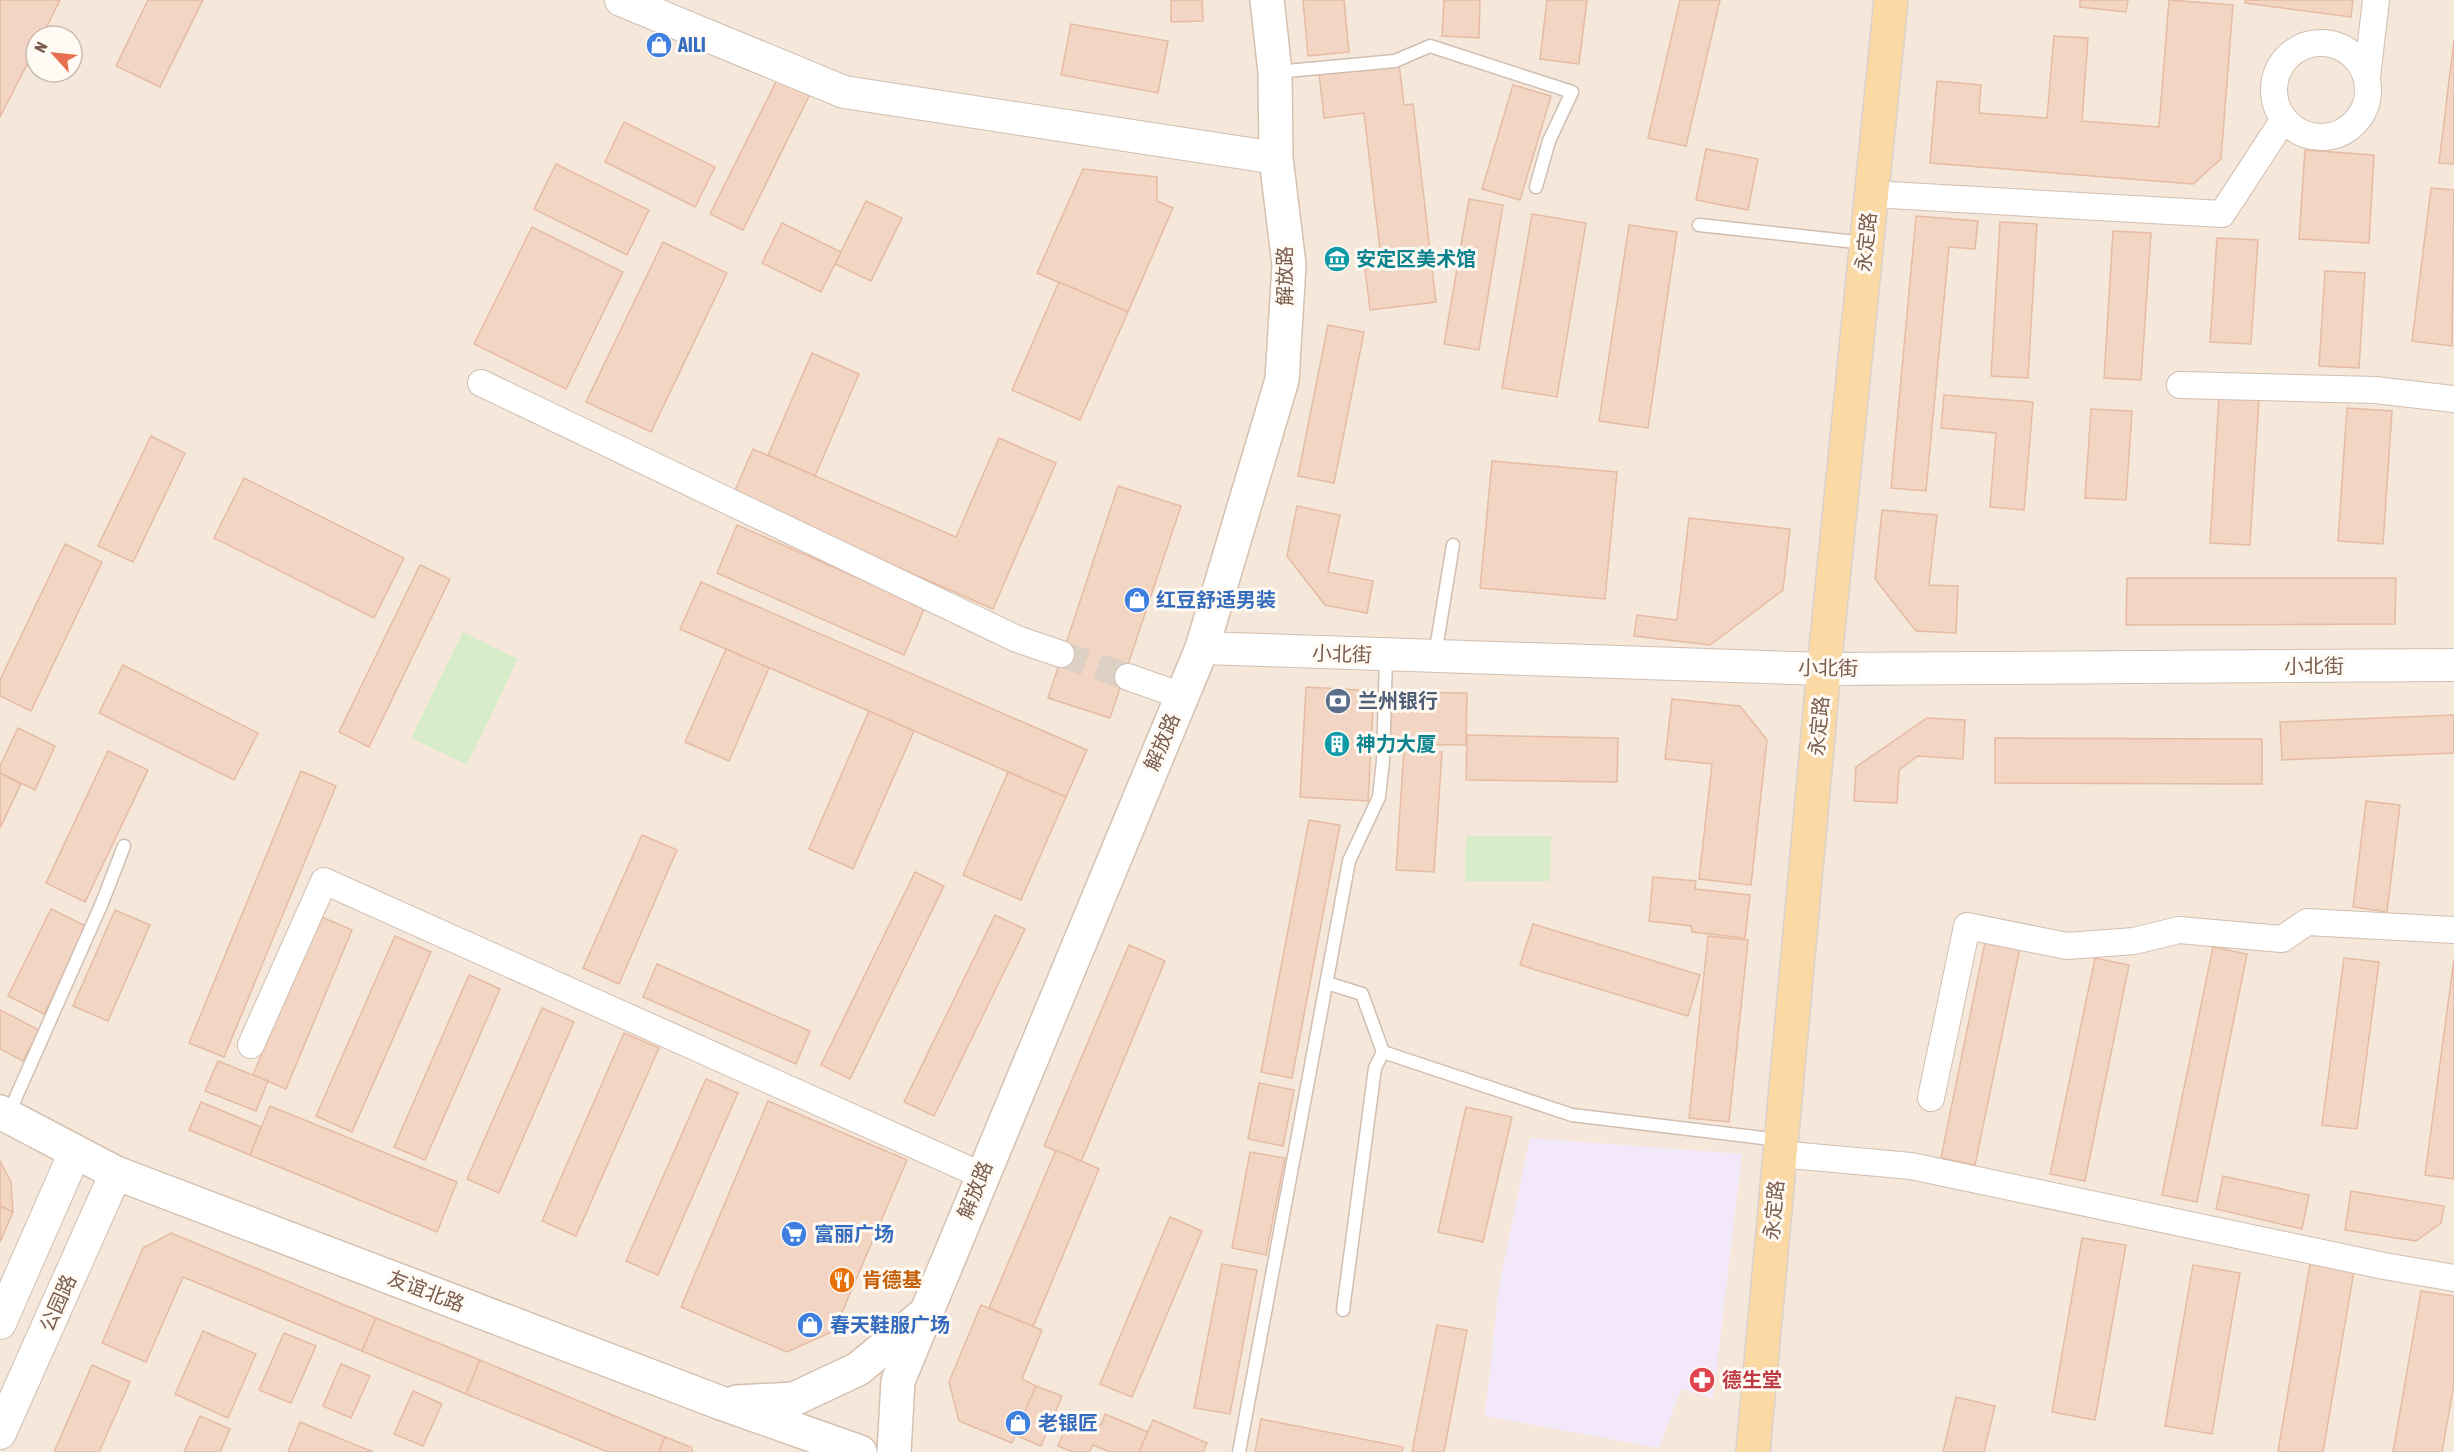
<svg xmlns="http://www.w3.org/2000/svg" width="2454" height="1452" viewBox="0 0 2454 1452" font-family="'Asap Condensed','Noto Sans SC',sans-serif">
	<rect width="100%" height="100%" fill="#fdf6ec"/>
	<path fill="#f5e8da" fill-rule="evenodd" d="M0,0H2454V1452H0ZM36,36H72V72H36Z"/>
	<path fill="#f3e8fa" d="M1530,1138L1742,1154L1713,1399L1681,1389L1659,1448L1485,1416L1499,1285Z"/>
	<g fill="#d8ecc9">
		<path d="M463,632L518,659L467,765L411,738Z"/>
		<path d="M1466,836H1551L1550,881H1465Z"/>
	</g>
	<g fill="#f3d5c3" stroke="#e6bba3" stroke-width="1.5">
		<path d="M0,0H60L42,36H36V47L0,117Z"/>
		<path d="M148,0H203L160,87L116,66Z"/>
		<path d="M1171,0H1202L1203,21L1171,22Z"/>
		<path d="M1303,0H1344L1349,52L1308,56Z"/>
		<path d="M1444,0H1480L1479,38L1442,36Z"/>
		<path d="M1547,0H1587L1579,64L1540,59Z"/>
		<path d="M1680,0H1720L1686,146L1648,138Z"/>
		<path d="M2080,0H2128L2126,12L2080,7Z"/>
		<path d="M2169,0L2233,5L2221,159L2193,184L1930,163L1937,81L1981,85L1979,113L2047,118L2054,36L2088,38L2082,121L2159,127Z"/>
		<path d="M2245,0H2353L2351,17L2245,3Z"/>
		<path d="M1071,24L1168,41L1158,93L1061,75Z"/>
		<path d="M2454,40V164L2439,163Z"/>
		<path d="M1399,63L1404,105L1413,104L1436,302L1370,310L1365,269L1382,267L1364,113L1324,118L1319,73Z"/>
		<path d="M778,78L810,94L743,230L710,214Z"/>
		<path d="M1513,85L1551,96L1520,200L1482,189Z"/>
		<path d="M624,122L715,167L695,207L605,162Z"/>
		<path d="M1706,149L1758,159L1748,210L1696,200Z"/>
		<path d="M2305,150L2374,155L2369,243L2299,239Z"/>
		<path d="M556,164L649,210L627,255L534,209Z"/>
		<path d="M1083,169L1157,177V201L1173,208L1128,312L1037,273Z"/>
		<path d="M2431,188L2454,190L2452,346L2412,341Z"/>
		<path d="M1469,199L1503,205L1479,350L1444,344Z"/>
		<path d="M866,201L902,218L871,281L835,264Z"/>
		<path d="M1532,214L1586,223L1557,397L1502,388Z"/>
		<path d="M1916,216L1978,221L1975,249L1949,247L1926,491L1891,488Z"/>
		<path d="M2000,222L2037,224L2028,378L1991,376Z"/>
		<path d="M782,223L841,252L821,292L762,263Z"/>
		<path d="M1629,225L1677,232L1648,428L1599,421Z"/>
		<path d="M532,227L623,272L566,389L474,344Z"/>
		<path d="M2113,231L2151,233L2141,380L2104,378Z"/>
		<path d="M2217,238L2258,240L2251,344L2210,342Z"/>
		<path d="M663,242L727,273L651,432L586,402Z"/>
		<path d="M2325,271L2365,273L2359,368L2319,366Z"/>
		<path d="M1059,282L1128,312L1080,420L1012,390Z"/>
		<path d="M1328,325L1364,332L1334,483L1298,476Z"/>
		<path d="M812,353L859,374L815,476L768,455Z"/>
		<path d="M1944,395L2033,402L2024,510L1990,507L1996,433L1941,428Z"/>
		<path d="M2219,397L2259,399L2250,545L2210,543Z"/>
		<path d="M2347,408L2392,411L2383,544L2338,541Z"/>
		<path d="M2091,409L2132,411L2126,500L2085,498Z"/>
		<path d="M151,436L185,453L133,562L98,546Z"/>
		<path d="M999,438L1056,463L993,609L733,495L753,449L956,537Z"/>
		<path d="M1492,461L1617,472L1605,599L1480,588Z"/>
		<path d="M244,478L404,558L374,618L214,538Z"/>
		<path d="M1118,486L1181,506L1110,718L1048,698Z"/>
		<path d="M1297,506L1340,515L1328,572L1373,581L1367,613L1325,605L1287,556Z"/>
		<path d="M1882,510L1937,515L1929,585L1958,586L1956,633L1916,631L1875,579Z"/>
		<path d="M1689,518L1790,529L1783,590L1710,645L1634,636L1637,615L1677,620Z"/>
		<path d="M737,525L925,607L904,655L717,573Z"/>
		<path d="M65,544L102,562L31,711L0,696V680Z"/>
		<path d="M420,565L450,579L369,747L339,732Z"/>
		<path d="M2127,578H2396L2395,624L2126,625Z"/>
		<path d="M701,582L1087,750L1066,797L680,629Z"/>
		<path d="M726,649L769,668L729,761L685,742Z"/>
		<path d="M123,665L258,733L234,780L99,713Z"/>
		<path d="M1306,687L1374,691L1368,801L1300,797Z"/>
		<path d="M1391,692L1467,693L1466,745L1390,744Z"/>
		<path d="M1672,699L1740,706L1767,740L1751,885L1699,879L1712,764L1665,759Z"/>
		<path d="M869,711L914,731L853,869L809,849Z"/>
		<path d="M2454,715V753L2282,760L2280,722Z"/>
		<path d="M1927,718L1965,720L1963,759L1918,756L1899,770L1897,803L1854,801L1856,767Z"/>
		<path d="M18,728L55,746L35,790L0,773V766Z"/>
		<path d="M1467,735L1618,738L1617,782L1466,780Z"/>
		<path d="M1995,738L2262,739V784L1995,783Z"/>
		<path d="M1404,750L1442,752L1434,872L1396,870Z"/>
		<path d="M108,751L148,770L85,902L46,883Z"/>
		<path d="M301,771L336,786L224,1057L189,1043Z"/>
		<path d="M1008,772L1066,797L1021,900L963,875Z"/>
		<path d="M0,773L21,784L0,828Z"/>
		<path d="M2366,801L2400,805L2387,912L2353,907Z"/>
		<path d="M1309,820L1340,825L1292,1078L1261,1072Z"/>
		<path d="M642,835L677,850L619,984L583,968Z"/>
		<path d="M915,872L944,886L850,1079L821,1065Z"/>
		<path d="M1653,877L1696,881L1695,889L1750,895L1745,938L1692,932L1691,926L1649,921Z"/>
		<path d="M51,909L88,927L44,1014L8,996Z"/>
		<path d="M115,910L150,925L108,1021L73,1006Z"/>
		<path d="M995,915L1025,929L934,1116L904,1102Z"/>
		<path d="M319,916L352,930L286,1089L253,1075Z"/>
		<path d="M1533,924L1700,975L1688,1016L1520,965Z"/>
		<path d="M395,936L431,952L352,1132L316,1116Z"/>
		<path d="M1708,936L1748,940L1729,1122L1689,1118Z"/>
		<path d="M1985,942L2020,948L1975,1165L1941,1158Z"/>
		<path d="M1129,945L1165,961L1081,1162L1044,1146Z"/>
		<path d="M2213,947L2247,954L2197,1202L2162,1195Z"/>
		<path d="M2095,958L2129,965L2085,1181L2050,1174Z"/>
		<path d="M2344,958L2379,962L2357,1129L2322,1125Z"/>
		<path d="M2454,959V1179L2425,1175Z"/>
		<path d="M657,964L810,1031L796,1064L643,997Z"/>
		<path d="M469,975L500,989L425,1160L394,1147Z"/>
		<path d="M542,1008L574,1022L499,1193L467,1179Z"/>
		<path d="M0,1010L39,1030L23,1061L0,1049Z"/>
		<path d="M624,1033L659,1048L576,1236L542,1221Z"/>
		<path d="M218,1061L268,1081L256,1111L205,1091Z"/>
		<path d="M706,1079L738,1093L658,1275L626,1261Z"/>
		<path d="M1259,1083L1294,1090L1283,1146L1248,1139Z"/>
		<path d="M768,1101L907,1160L834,1331L787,1352L681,1307Z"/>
		<path d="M201,1102L261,1127L250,1155L189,1130Z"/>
		<path d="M270,1106L457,1182L437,1232L250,1155Z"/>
		<path d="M1466,1107L1512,1117L1483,1242L1438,1232Z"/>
		<path d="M1056,1150L1099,1169L1033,1327L989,1308Z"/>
		<path d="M1250,1152L1285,1158L1266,1255L1232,1248Z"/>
		<path d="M0,1161L11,1182L13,1212L0,1206Z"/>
		<path d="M2223,1176L2309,1195L2302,1229L2216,1209Z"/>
		<path d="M2351,1191L2444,1206L2441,1223L2416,1241L2345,1230Z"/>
		<path d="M0,1206L13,1212L0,1242Z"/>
		<path d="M1170,1217L1202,1231L1132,1397L1100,1384Z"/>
		<path d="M171,1233L376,1318L362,1351L183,1277L146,1362L102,1343L143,1248Z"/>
		<path d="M2082,1238L2126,1245L2095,1420L2052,1412Z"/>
		<path d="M1222,1264L1257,1270L1230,1414L1194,1408Z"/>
		<path d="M2310,1264L2354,1271L2323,1452H2284L2278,1451Z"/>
		<path d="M2193,1265L2240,1273L2212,1434L2165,1426Z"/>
		<path d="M2421,1291L2454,1296V1384L2442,1452H2393Z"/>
		<path d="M981,1305L1042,1330L1022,1379L1036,1386L1012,1443L959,1421L949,1382Z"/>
		<path d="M376,1318L480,1360L466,1394L362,1351Z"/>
		<path d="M1437,1325L1467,1330L1444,1452H1412Z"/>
		<path d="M203,1331L256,1354L228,1418L175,1394Z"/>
		<path d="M284,1333L316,1346L291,1403L259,1390Z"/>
		<path d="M480,1360L665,1437L659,1452H608L466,1394Z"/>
		<path d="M341,1364L370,1376L351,1418L323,1406Z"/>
		<path d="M92,1365L130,1382L99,1452H54Z"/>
		<path d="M1036,1386L1062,1396L1041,1446L1015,1435Z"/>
		<path d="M413,1391L442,1404L423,1446L394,1434Z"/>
		<path d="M1956,1397L1995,1406L1984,1452H1943Z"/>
		<path d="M1072,1412L1101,1425L1105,1414L1148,1432L1139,1452H1110L1093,1445L1089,1452H1073L1058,1446Z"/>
		<path d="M200,1416L230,1429L220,1452H184Z"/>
		<path d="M1261,1419L1403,1447L1402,1452H1255Z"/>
		<path d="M1153,1420L1207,1443L1203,1452H1139Z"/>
		<path d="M300,1422L373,1452H288Z"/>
		<path d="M665,1437L691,1447L693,1452H659Z"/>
	</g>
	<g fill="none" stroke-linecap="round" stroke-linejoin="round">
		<path stroke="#dcd0c4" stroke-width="26" stroke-dasharray="26 13" stroke-linecap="butt" d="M1061,654L1128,677"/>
		<defs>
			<g id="service">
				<path d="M1276,72L1395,61L1430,46L1572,92L1549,141L1536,187"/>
				<path d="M1699,225L1865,243"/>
				<path d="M1435,655L1453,545"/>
				<path d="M1327,983L1362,994L1383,1052L1572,1115L1780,1140"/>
				<path d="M8,1115L102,903L124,846"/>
				<path d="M1343,1310L1375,1068L1383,1052"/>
				<path d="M1239,1452L1349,861L1379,797L1383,761L1386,656"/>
			</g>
			<g id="minor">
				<circle cx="2321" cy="90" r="47"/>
				<path d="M2367,77L2376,0"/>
				<path d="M1871,194L2222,214L2284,119"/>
				<path d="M481,383L1017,639L1061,654"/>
				<path d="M2180,385L2375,390L2454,399"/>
				<path d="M1128,677L1182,696"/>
				<path d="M251,1045L324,881L981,1175"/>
				<path d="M1931,1098L1967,926L2067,946L2134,941L2179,930L2282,939L2307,922L2454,930"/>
				<path d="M1779,1154L1911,1166L2384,1266L2454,1278"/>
			</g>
			<g id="tertiary">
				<path d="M621,0L844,92L1276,158"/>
				<path d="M1202,648L1824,669L2454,665"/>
				<path d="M0,1323L75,1152"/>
				<path d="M0,1433L116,1173"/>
			</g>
			<g id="secondary">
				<path d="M0,1112L116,1173L721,1403L860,1452"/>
				<path d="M737,1402L794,1399L858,1369L921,1317"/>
				<path d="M894,1452L898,1381L1202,648L1282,380L1289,265L1276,158L1275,72L1267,0"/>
			</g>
			<path id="primary" d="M1753,1452L1824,669L1891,0"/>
		</defs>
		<use href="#service" stroke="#d1beb0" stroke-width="15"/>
		<use href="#minor" stroke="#d1beb0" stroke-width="28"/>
		<use href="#tertiary" stroke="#d1beb0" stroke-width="34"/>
		<use href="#secondary" stroke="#d6c0b0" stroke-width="36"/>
		<use href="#primary" stroke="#dad1cd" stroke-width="36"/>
		<use href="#service" stroke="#fff" stroke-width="12"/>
		<use href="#minor" stroke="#fff" stroke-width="26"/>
		<use href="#tertiary" stroke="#fff" stroke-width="32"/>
		<use href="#secondary" stroke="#fff" stroke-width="33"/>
		<use href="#primary" stroke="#fbd9a5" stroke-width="33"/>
	</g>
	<defs>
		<symbol id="shop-disc" viewBox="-11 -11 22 22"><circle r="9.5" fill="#3f7fe0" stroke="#fffaf3"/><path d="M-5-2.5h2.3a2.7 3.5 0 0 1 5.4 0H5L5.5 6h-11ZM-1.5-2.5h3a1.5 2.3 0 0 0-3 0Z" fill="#fff"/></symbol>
		<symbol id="museum-disc" viewBox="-11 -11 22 22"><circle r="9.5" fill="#0f9aa8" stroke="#fffaf3"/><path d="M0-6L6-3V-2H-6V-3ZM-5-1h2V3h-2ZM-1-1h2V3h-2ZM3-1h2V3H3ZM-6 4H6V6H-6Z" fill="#fff"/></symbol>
		<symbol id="bank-disc" viewBox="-11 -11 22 22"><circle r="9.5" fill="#5c6f8a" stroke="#fffaf3"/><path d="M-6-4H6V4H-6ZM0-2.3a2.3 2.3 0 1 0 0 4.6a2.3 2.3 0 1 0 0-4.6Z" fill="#fff"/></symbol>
		<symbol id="building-disc" viewBox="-11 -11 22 22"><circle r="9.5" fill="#0f9aa8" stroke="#fffaf3"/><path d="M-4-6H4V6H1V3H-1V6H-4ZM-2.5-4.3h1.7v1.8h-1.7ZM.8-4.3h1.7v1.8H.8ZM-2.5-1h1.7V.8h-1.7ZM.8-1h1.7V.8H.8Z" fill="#fff"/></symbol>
		<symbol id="supermarket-disc" viewBox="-11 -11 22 22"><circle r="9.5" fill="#3f7fe0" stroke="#fffaf3"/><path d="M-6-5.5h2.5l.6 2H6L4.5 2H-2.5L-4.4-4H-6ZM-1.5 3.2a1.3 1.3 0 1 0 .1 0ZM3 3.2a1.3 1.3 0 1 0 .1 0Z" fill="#fff"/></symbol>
		<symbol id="restaurant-disc" viewBox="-11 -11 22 22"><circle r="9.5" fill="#e8710a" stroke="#fffaf3"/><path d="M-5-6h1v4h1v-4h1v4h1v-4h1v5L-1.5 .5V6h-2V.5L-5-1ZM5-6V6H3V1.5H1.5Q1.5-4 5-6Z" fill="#fff"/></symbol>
		<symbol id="pharmacy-disc" viewBox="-11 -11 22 22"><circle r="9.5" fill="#e0444e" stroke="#fffaf3"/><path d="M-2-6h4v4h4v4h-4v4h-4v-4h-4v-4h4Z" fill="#fff"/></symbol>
	</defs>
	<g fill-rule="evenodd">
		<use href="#shop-disc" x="644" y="30" width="30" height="30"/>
		<use href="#museum-disc" x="1322" y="244" width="30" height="30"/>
		<use href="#shop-disc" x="1122" y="585" width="30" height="30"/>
		<use href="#bank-disc" x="1323" y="686" width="30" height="30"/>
		<use href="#building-disc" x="1322" y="729" width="30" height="30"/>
		<use href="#supermarket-disc" x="779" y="1219" width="30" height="30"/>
		<use href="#restaurant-disc" x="827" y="1265" width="30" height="30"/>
		<use href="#shop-disc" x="795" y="1310" width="30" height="30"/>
		<use href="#pharmacy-disc" x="1687" y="1365" width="30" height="30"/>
		<use href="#shop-disc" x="1003" y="1408" width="30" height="30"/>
	</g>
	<g text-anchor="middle" stroke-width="6" stroke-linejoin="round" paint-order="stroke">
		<g font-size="20" font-weight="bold" fill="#366cbe" stroke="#fffaf3" text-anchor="start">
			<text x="678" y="52">AILI</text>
			<text x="1156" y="607">红豆舒适男装</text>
			<text x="814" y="1241">富丽广场</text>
			<text x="830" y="1332">春天鞋服广场</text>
			<text x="1038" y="1430">老银匠</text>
		</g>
		<g font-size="20" fill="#7a5c4d" stroke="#fffaf3">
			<text transform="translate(1866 242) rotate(-84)" y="7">永定路</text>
			<text transform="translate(1285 276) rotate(-90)" y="7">解放路</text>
			<text transform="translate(1342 654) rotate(2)" y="7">小北街</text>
			<text x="2314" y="673">小北街</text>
			<text transform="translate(1828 668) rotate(1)" y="7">小北街</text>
			<text transform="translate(1819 726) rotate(-85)" y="7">永定路</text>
			<text transform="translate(1162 742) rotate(-67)" y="7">解放路</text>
			<text transform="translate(975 1190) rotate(-68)" y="7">解放路</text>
			<text transform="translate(1774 1210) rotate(-85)" y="7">永定路</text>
			<text transform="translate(426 1291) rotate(21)" y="7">友谊北路</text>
			<text transform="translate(58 1303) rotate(-66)" y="7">公园路</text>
		</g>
		<g font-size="20" font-weight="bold" fill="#0d838f" stroke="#fffaf3" text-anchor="start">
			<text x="1356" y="266">安定区美术馆</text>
			<text x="1356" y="751">神力大厦</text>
		</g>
		<g font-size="20" font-weight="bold" fill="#4e5e75" stroke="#fffaf3" text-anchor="start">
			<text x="1358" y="708">兰州银行</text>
		</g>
		<g font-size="20" font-weight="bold" fill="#c56008" stroke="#fffaf3" text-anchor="start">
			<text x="862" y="1287">肯德基</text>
		</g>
		<g font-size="20" font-weight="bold" fill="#be3a42" stroke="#fffaf3" text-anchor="start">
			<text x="1722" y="1387">德生堂</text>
		</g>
	</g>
	<g transform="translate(54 54) rotate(297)"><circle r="28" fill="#fffaf3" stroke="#cabbb1" stroke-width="1.5"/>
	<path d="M0-4.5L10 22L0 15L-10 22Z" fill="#e76f51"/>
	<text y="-9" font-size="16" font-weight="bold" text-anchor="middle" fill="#7a5c4d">N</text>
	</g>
</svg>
